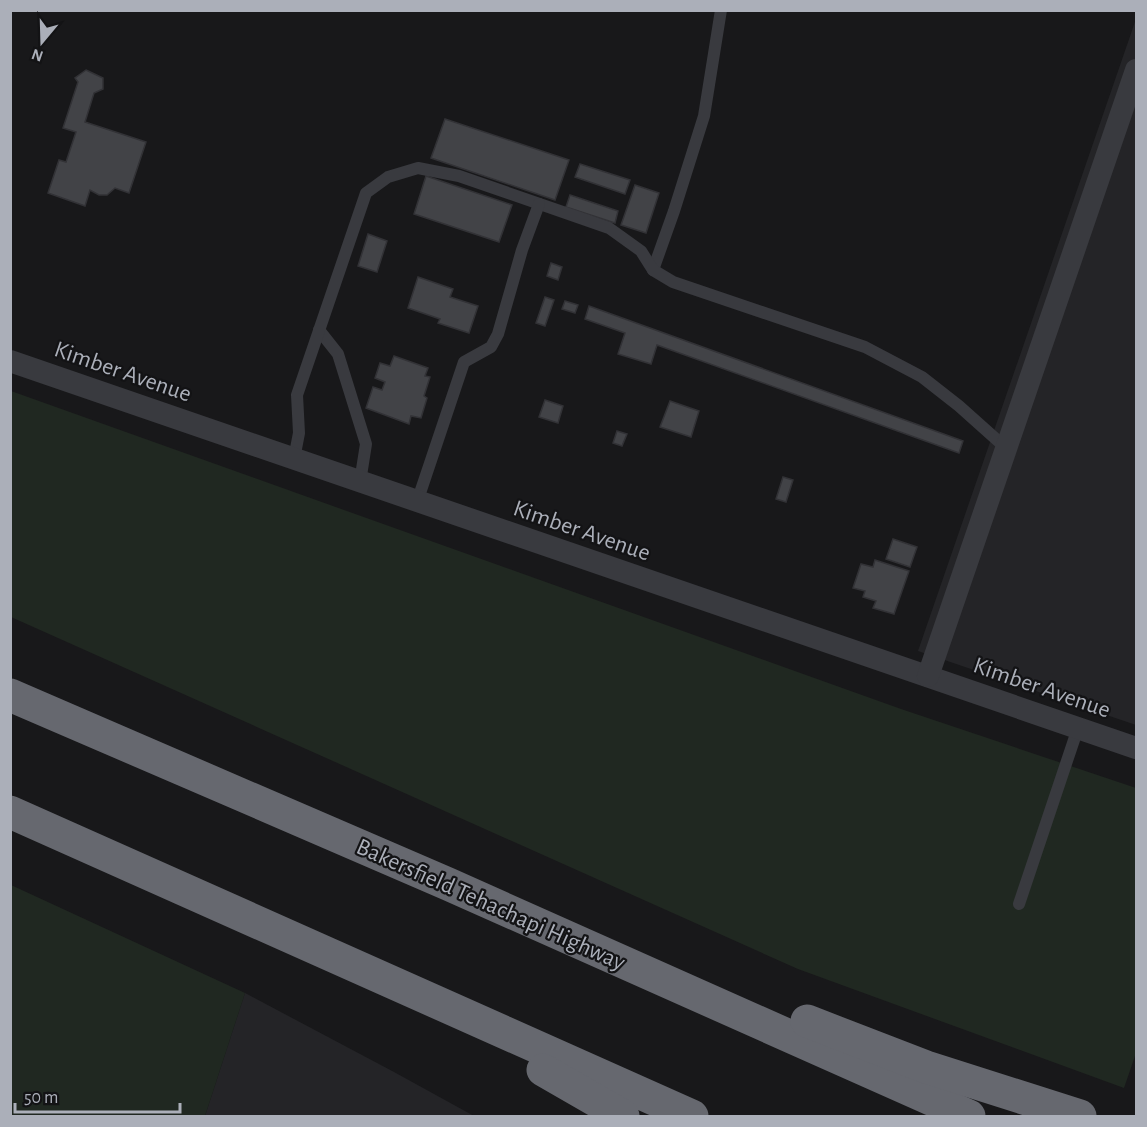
<svg xmlns="http://www.w3.org/2000/svg" width="1147" height="1127" viewBox="0 0 1147 1127" font-family="'Alegreya Sans',sans-serif">
	<rect width="100%" height="100%" fill="#18181a"/>
	<g fill="#242427">
		<path d="M1136,19V725L918,651Z"/>
		<path d="M245,993L394,1072L474,1116H205Z"/>
	</g>
	<g fill="#202821">
		<path d="M11,391L901,709L1136,788V1053L1124,1088L798,969L11,617Z"/>
		<path d="M11,885L245,993L205,1116H11Z"/>
	</g>
	<g fill="#424347" stroke="#323236" stroke-width="1.5">
		<path d="M86,70L103,78V89L94,93L85,122L146,142L129,193L115,188L107,195H99L90,190L85,206L48,193L59,160L66,162L76,132L63,128L78,82L75,78Z"/>
		<path d="M445,119L569,160L555,200L431,158Z"/>
		<path d="M580,164L630,180L625,194L575,177Z"/>
		<path d="M426,176L512,205L499,242L414,214Z"/>
		<path d="M635,185L659,193L646,233L621,225Z"/>
		<path d="M570,195L618,211L615,223L566,207Z"/>
		<path d="M368,234L387,241L377,272L358,266Z"/>
		<path d="M551,263L562,267L558,280L547,276Z"/>
		<path d="M418,277L453,289L450,297L478,306L469,333L438,323L440,319L408,308Z"/>
		<path d="M545,297L554,300L545,326L536,323Z"/>
		<path d="M565,301L578,305L575,313L562,309Z"/>
		<path d="M589,306L963,441L959,453L657,345L651,364L618,354L625,333L585,319Z"/>
		<path d="M394,356L428,368L425,376L430,377L424,396L427,398L421,418L411,416L409,424L366,408L373,387L382,390L385,382L375,378L380,363L390,366Z"/>
		<path d="M545,400L563,406L558,423L539,417Z"/>
		<path d="M670,401L699,411L691,437L660,427Z"/>
		<path d="M617,431L627,434L622,446L613,443Z"/>
		<path d="M783,477L793,480L786,502L776,499Z"/>
		<path d="M893,539L917,547L910,567L886,559Z"/>
		<path d="M875,560L909,571L894,614L873,608L876,601L863,597L865,591L853,588L861,564L873,567Z"/>
	</g>
	<g fill="none" stroke-linecap="round" stroke-linejoin="round">
		<g stroke="#393a3f" stroke-width="12">
			<path d="M653,270L674,211L704,116L721,10"/>
			<path d="M319,330L338,354L366,444L360,482"/>
			<path d="M294,459L299,433L297,395L366,193L388,177L418,168L459,176L609,228L641,251L653,270L673,282L865,347L922,377L959,406L1006,448"/>
			<path d="M417,502L464,362L491,347L498,334L522,250L539,204"/>
			<path d="M1019,904L1078,728"/>
		</g>
		<g stroke="#393a3f" stroke-width="22">
			<path d="M10,361L1136,748"/>
			<path d="M928,676L1136,70"/>
		</g>
		<g stroke="#66686f" stroke-width="33">
			<path d="M10,695L448,884L969,1116"/>
			<path d="M10,812L692,1116"/>
			<path d="M807,1021L926,1067L1080,1116"/>
			<path d="M543,1070L623,1116"/>
		</g>
	</g>
	<g text-anchor="middle" stroke-width="4.5" stroke-linejoin="round" paint-order="stroke">
		<g font-size="24" fill="#abafb9" stroke="#131315">
			<text transform="translate(123 371) rotate(19)" y="8">Kimber Avenue</text>
			<text transform="translate(582 530) rotate(19)" y="8">Kimber Avenue</text>
			<text transform="translate(1042 687) rotate(19)" y="8">Kimber Avenue</text>
			<text transform="translate(491 904) rotate(24)" y="8">Bakersfield Tehachapi Highway</text>
		</g>
	</g>
	<rect width="1147" height="1127" fill="none" stroke="#abafb9" stroke-width="24"/>
	<g transform="translate(42 42) rotate(199)" stroke="#131315" stroke-width="4.5" paint-order="stroke">
	<path d="M0-4.5L10 22L0 15L-10 22Z" fill="#abafb9"/>
	<text y="-9" font-size="16" font-weight="bold" text-anchor="middle" fill="#abafb9">N</text>
	</g>
	<path d="M15 1103v9h165v-9" fill="none" stroke="#abafb9" stroke-width="3"/>
	<text x="24" y="1103" font-size="18" fill="#abafb9" stroke="#131315" stroke-width="4.5" paint-order="stroke">50 m</text>
</svg>
